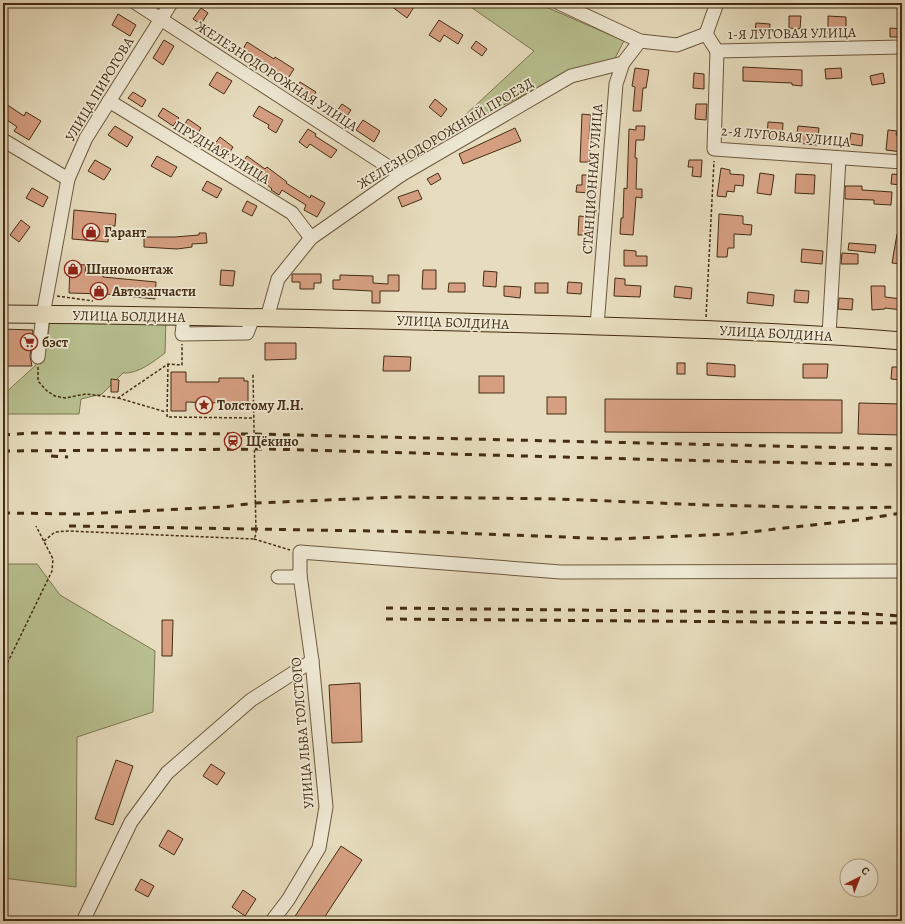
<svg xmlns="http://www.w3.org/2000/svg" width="905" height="924" viewBox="0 0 905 924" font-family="Alegreya,serif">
	<rect width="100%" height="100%" fill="#e7ddbe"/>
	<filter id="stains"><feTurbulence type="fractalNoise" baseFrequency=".005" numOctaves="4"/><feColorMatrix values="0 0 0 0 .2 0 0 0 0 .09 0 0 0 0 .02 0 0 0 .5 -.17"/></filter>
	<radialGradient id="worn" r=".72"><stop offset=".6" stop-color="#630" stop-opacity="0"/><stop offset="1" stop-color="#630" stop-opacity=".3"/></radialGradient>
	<g fill="#b8c090" stroke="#7e7652">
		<path d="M465,3H537L624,41L614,60L569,72L466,124L462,118L534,51Z"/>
		<path d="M50,318H166L165,353C153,362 138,374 123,373L102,394L81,399L79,414H3V395L36,365V347L47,345Z"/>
		<path d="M3,564H37L60,595L155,651L153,712L77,737L76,887L3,878Z"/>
	</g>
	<g fill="#d69f82" stroke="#442d13">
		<path d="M387,3H408L414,7L407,18Z"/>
		<path d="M201,8L208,13L201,24L193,19Z"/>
		<path d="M118,14L136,25L130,36L112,25Z"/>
		<path d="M789,16H801L800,29L789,28Z"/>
		<path d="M828,16L846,17V34H828Z"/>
		<path d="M439,20L463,35L458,44L444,35L440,42L429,35Z"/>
		<path d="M756,23L770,24L769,34L755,32Z"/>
		<path d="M890,28L902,29V37H890Z"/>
		<path d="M164,40L174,46L163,65L153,58Z"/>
		<path d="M476,41L487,49L482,56L471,48Z"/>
		<path d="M247,42L274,59L275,57L294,69L287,80L242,51Z"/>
		<path d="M743,67L802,70V86L792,85V83L743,81Z"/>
		<path d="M635,68L649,70L646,88H643L641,111H633L635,87L632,86Z"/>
		<path d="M841,68L842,78L826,79L825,69Z"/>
		<path d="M217,72L232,81L224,94L209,85Z"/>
		<path d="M694,73L704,74V89L693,88Z"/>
		<path d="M883,73L885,83L872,85L870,76Z"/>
		<path d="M300,82L316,92L311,100L295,89Z"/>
		<path d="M133,92L146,100L142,107L128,98Z"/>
		<path d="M435,99L447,109L441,117L429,107Z"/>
		<path d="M3,102L24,116L26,112L41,121L29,140L14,131L17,127L3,117Z"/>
		<path d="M342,104L351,110L343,122L334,115Z"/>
		<path d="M696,104H707L706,120L695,119Z"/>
		<path d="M259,106L283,120L276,133L268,128L269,125L253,116Z"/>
		<path d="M163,108L179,118L173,126L158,116Z"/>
		<path d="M582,114L591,115L589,139H590V162H580Z"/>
		<path d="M188,119L201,128L196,136L183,127Z"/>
		<path d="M363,120L380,131L374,142L356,130Z"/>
		<path d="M768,122L783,123L782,139L767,138Z"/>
		<path d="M115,126L133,137L127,147L108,135Z"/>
		<path d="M636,126H645L644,140H636L635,158H637L636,189H642V198L636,197L633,235L620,234L621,218H623L624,188L627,189L629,129L636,130Z"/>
		<path d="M798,126L819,128L817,145L796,143Z"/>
		<path d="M515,128L521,141L463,164L459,154Z"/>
		<path d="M308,129L316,134L315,136L337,150L331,158L310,144L307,148L299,142Z"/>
		<path d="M888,130L897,131L896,135L902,136V152L886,150Z"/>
		<path d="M851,133L863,135L862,146L849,144Z"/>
		<path d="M220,137L233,147L228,155L214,145Z"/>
		<path d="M157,156L177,167L171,177L151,166Z"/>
		<path d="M247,156L265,169L267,167L287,182L286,183L310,198L311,195L325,203L317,217L304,210L306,205L282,190L279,195L271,190L272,189L258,177L259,175L242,163Z"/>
		<path d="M95,160L111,169L104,180L88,171Z"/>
		<path d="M689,160H702L701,177L692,176L693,167H688Z"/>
		<path d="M721,168L730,170V174L744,175L743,186L735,185L734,192L727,191L726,197L717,196Z"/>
		<path d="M438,173L441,179L431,185L427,179Z"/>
		<path d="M760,173L774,175L771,195L757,193Z"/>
		<path d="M796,174L815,175L814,194L795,193Z"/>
		<path d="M892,174L902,175V185L891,184Z"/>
		<path d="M582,175H591L590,193L576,192L577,185H582Z"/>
		<path d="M207,181L222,189L217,198L202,190Z"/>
		<path d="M845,186H862V190L892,192L891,205L874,204V200L845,199Z"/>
		<path d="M32,188L48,197L43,207L26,198Z"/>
		<path d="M418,190L422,199L402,207L398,197Z"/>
		<path d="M247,201L257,206L252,216L242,211Z"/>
		<path d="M74,210L116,214L115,226L109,225L108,242L72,239Z"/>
		<path d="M719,214L743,216V224L752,225L751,235L734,234V248H728L727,257H717Z"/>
		<path d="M579,216L589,217L588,235H578Z"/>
		<path d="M21,220L30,227L19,242L10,235Z"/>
		<path d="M199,233H206L207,243L192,244V247L177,249L144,247V237H175L199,235Z"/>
		<path d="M897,234H902V264L892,263Z"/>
		<path d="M849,243L876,245L875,253L848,250Z"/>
		<path d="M802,249L823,251L822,264L801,262Z"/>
		<path d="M624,250L636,251V256H647V266H624Z"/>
		<path d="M842,253L858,254V264H841Z"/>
		<path d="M70,264L86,265L85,273L103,274V277L156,282L155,299L106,294L69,293Z"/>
		<path d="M221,270L235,271L233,286L220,285Z"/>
		<path d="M423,270H436V289H422Z"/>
		<path d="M484,271L497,272L496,287L483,286Z"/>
		<path d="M292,274H321V283H314V289H300V282H292Z"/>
		<path d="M340,275L373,276V283L388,284V275H399V291H380V303H372V291L333,289V280H340Z"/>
		<path d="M615,278L625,279V285L641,286L640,297L614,296Z"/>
		<path d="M568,282L582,283L581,294L567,293Z"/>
		<path d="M449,283H465V292H448Z"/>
		<rect x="535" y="283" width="13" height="10"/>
		<path d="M504,286L521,287L520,298L504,296Z"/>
		<path d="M675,286L692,288L691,299L674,297Z"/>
		<path d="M871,286H885V297L902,299V310L885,308V309L872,310Z"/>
		<path d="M795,290L809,291L808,303L794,302Z"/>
		<path d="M748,292L774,295L773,306L747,303Z"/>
		<path d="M839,298L853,299L852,310L838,309Z"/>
		<path d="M3,329L33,330L30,356L32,366H3Z"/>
		<path d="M265,343H296V359L265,360Z"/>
		<path d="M384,356L411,357L410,371H383Z"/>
		<rect x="677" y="363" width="8" height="11"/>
		<path d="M707,363L735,365V377L707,375Z"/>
		<path d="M803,364H828L827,378H803Z"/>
		<path d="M892,367H902V380L891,379Z"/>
		<path d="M171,372H186V382H219V378H244V381H248V403H243V407L219,406V403L186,402V411H171Z"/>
		<rect x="479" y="376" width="25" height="17"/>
		<path d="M111,379L119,380L118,392H111Z"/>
		<rect x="547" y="397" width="19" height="17"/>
		<path d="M605,399L842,400V433L605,432Z"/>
		<path d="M859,403L902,404V435L858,434Z"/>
		<path d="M162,620H173L172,656H162Z"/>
		<path d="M360,683L362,742L332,743L329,685Z"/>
		<path d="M116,760L133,766L113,825L95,819Z"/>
		<path d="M211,764L225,773L217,785L203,776Z"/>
		<path d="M168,830L183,839L174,855L159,846Z"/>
		<path d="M341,846L362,860L322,921H292Z"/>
		<path d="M141,879L154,886L148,897L135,890Z"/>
		<path d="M243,890L256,899L245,916L232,907Z"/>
	</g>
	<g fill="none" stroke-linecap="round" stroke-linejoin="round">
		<defs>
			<g id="minor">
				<path d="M136,3L401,175"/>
				<path d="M559,3L640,41L677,45L706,34L717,51L902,47"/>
				<path d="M706,34L717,3"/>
				<path d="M717,51L714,149L902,162"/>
				<path d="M109,101L292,213L311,238"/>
				<path d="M3,140L68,179"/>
				<path d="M184,317L182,334L247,333L253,318"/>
				<path d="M267,318L278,279L311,238L401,175L571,76L623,63"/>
				<path d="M597,326L616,84L623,63L640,41"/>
				<path d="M829,335L839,158"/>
				<path d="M38,357L43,315L68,179L86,138L171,3"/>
				<path d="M278,577H295L297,575H300"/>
				<path d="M83,921L131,822L167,773L251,700L312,661"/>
				<path d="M272,921L288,900L319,848L326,807L312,661L300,575V552L561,572L902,571"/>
			</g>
			<path id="major" d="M3,314C167,315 331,319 496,323C631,327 767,330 902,341"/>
		</defs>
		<use href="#minor" stroke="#6d593e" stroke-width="15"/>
		<use href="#major" stroke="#442d13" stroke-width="19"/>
		<g stroke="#442d13" stroke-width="1.5" stroke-dasharray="3 2" stroke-linecap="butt">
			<path d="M57,296L93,301"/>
			<path d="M706,317L714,161"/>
			<path d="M168,364L167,417L254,418"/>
			<path d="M38,367V381L47,391L55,396L65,398L86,394L118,398L168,364L182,365V344"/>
			<path d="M118,398L166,412"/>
			<path d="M254,539L290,550"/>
			<path d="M44,541L55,532L68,531L254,539L256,534L253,374"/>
			<path d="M3,672L52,571L53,559L36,526"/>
		</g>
		<use href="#minor" stroke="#efe9d5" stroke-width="13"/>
		<use href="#major" stroke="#e7ddbe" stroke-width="17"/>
		<g stroke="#442d13" stroke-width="3" stroke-dasharray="7 7" stroke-linecap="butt">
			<path d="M3,435L33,433L254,434L902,449"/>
			<path d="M3,451L267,449L672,460L902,465"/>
			<path d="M51,456L68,457"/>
			<path d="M3,513L80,514L223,507L256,503L399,497L559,499L707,505L851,508L902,507"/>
			<path d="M69,526L432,532L615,539L731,534L858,520L902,513"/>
			<path d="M386,608L854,613L902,616"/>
			<path d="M386,619L902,623"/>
		</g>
	</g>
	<defs>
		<symbol id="shop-ring" viewBox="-11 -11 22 22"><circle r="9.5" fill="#efe9d5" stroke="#8f2418" stroke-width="1.5"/><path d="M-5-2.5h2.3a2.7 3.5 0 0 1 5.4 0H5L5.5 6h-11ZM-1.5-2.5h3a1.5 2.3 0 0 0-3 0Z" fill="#8f2418"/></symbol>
		<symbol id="supermarket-ring" viewBox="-11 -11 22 22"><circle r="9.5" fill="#efe9d5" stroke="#8f2418" stroke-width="1.5"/><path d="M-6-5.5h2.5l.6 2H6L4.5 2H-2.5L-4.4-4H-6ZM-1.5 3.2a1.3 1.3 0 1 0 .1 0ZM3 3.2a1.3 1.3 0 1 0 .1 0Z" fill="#8f2418"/></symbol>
		<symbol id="sight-ring" viewBox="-11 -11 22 22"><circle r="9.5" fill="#efe9d5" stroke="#8f2418" stroke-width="1.5"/><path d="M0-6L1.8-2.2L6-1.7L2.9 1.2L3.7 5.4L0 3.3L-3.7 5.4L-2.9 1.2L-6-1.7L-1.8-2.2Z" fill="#8f2418"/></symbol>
		<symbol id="station-ring" viewBox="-11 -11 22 22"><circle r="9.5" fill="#efe9d5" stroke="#8f2418" stroke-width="1.5"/><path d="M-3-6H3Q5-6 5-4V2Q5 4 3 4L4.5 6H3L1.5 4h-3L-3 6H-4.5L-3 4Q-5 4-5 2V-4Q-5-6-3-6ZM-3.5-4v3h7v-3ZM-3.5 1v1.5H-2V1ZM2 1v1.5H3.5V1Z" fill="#8f2418"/></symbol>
	</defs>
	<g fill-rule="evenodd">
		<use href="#shop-ring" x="81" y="222" width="20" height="20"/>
		<use href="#shop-ring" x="63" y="259" width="20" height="20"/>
		<use href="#shop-ring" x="89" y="281" width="20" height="20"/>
		<use href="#supermarket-ring" x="19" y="332" width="20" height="20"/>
		<use href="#sight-ring" x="194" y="395" width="20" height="20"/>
		<use href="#station-ring" x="223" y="431" width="20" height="20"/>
	</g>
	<g text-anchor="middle" stroke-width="3.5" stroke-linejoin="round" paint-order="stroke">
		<g font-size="14" fill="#442d13" stroke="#efe9d5">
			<text transform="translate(792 33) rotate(-1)" y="5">1-Я ЛУГОВАЯ УЛИЦА</text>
			<text transform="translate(277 76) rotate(33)" y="5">ЖЕЛЕЗНОДОРОЖНАЯ УЛИЦА</text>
			<text transform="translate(99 89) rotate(-59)" y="5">УЛИЦА ПИРОГОВА</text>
			<text transform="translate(445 133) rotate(-31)" y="5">ЖЕЛЕЗНОДОРОЖНЫЙ ПРОЕЗД</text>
			<text transform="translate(786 136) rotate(5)" y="5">2-Я ЛУГОВАЯ УЛИЦА</text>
			<text transform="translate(222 152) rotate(31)" y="5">ПРУДНАЯ УЛИЦА</text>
			<text transform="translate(592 179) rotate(-86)" y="5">СТАНЦИОННАЯ УЛИЦА</text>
			<text transform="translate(129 316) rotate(1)" y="5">УЛИЦА БОЛДИНА</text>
			<text transform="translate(453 322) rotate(2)" y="5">УЛИЦА БОЛДИНА</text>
			<text transform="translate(776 333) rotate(3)" y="5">УЛИЦА БОЛДИНА</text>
			<text transform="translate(302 733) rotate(-95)" y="5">УЛИЦА ЛЬВА ТОЛСТОГО</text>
		</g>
		<g font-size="14" font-weight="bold" fill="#442d13" stroke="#efe9d5" text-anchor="start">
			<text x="104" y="237">Гарант</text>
			<text x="86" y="274">Шиномонтаж</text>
			<text x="112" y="296">Автозапчасти</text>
			<text x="42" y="347">бэст</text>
			<text x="217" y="410">Толстому Л.Н.</text>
			<text x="246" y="446">Щёкино</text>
		</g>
	</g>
	<rect width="905" height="924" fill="none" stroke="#e7ddbe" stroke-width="16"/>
	<rect x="4" y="4" width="897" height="916" fill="none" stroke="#442d13" stroke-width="2"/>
	<rect x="8" y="8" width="889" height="908" fill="none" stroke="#442d13"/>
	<g transform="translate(859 878) rotate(42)"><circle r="19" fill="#efe9d5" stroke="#ab9e87"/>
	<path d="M0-3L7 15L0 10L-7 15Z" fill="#8f2418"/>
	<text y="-6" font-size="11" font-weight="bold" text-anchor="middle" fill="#442d13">С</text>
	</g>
	<rect width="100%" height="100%" filter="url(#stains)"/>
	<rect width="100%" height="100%" fill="url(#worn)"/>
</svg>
